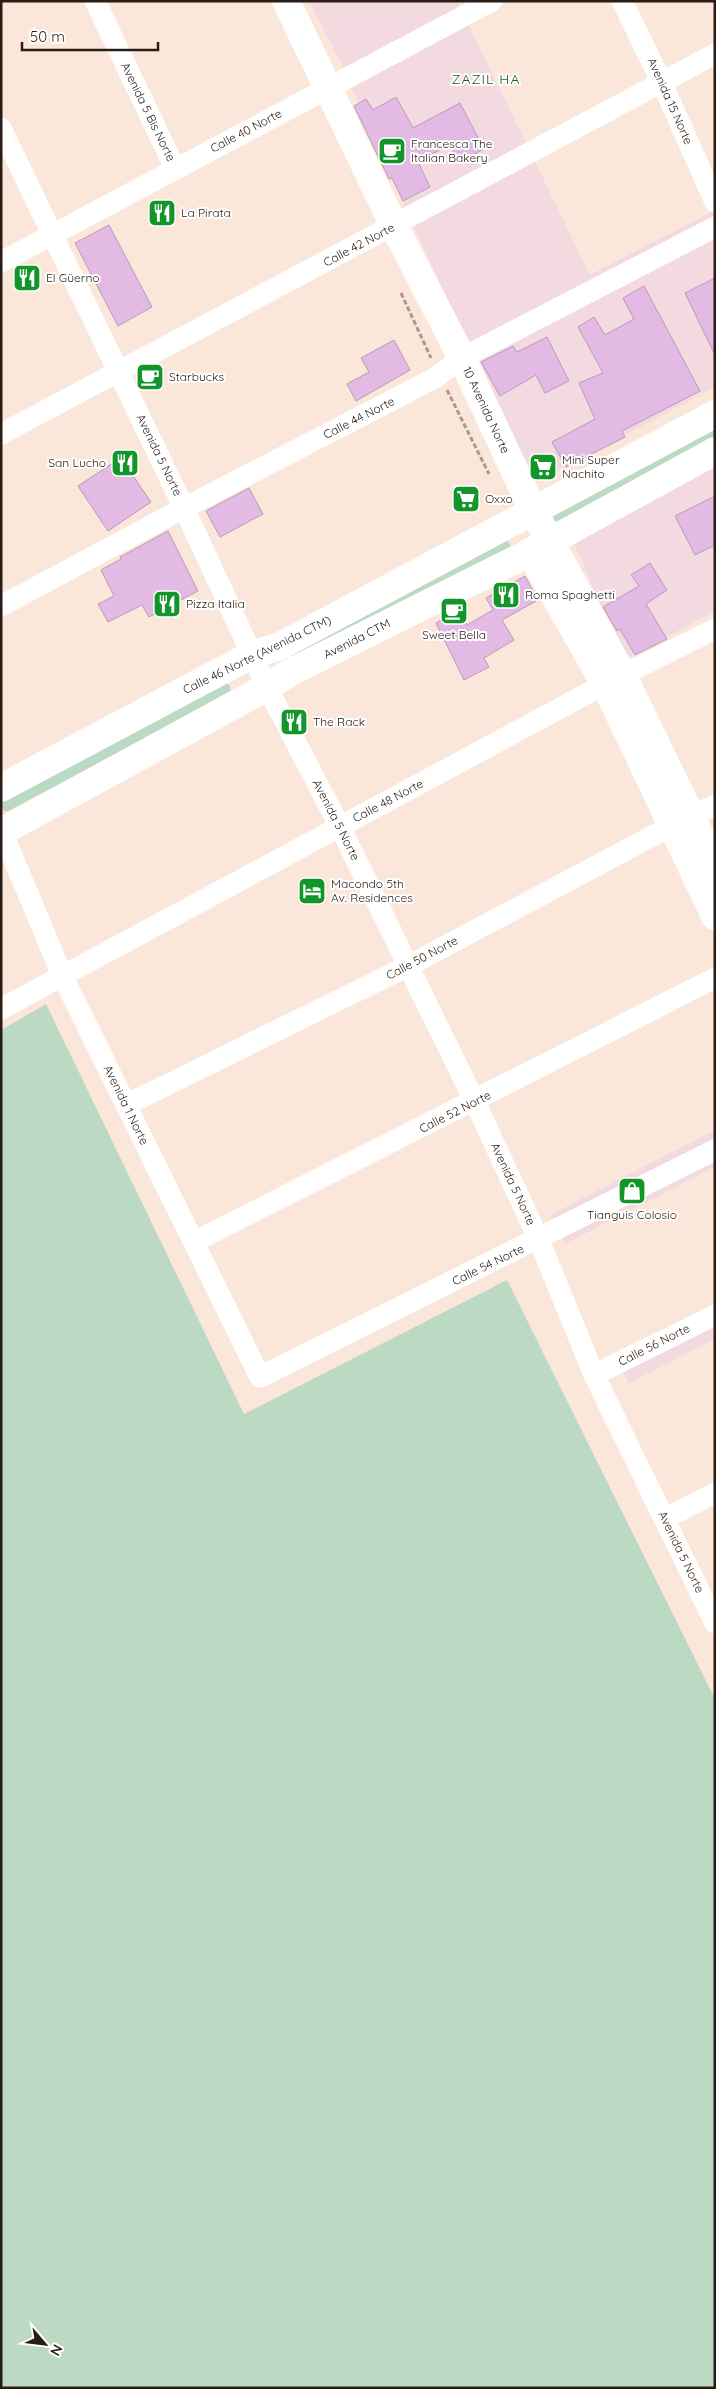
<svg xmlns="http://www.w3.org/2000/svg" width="716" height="2389" viewBox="0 0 716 2389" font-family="Quicksand,sans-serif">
	<rect width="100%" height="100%" fill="#fbe7da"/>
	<g fill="#f3dae1">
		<path d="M309,1H457L590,275L715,210V387L533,484L465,340L339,59Z"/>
		<path d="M715,465V611L622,661L573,540Z"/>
		<path d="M715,1130V1167L565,1244L550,1215Z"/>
		<path d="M715,1303V1339L629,1383L614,1355Z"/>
	</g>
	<g fill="#bcd9c3">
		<path d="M715,424V439L556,524L549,522L552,511Z"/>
		<path d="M506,538L512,548L293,658L291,655Z"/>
		<path d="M225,682L230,686L231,693L8,811H4L1,802L3,800Z"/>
		<path d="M46,1004L244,1414L507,1280L715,1699V2388H1V1030Z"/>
	</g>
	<g fill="#e3bae3" stroke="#b69cb6">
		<path d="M396,97L413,128L460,103L484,149L459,162L450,144L418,162L430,187L403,201L392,178L389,179L354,106L366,99L373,110Z"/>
		<path d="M109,225L152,307L118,326L75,243Z"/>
		<path d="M715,278V355L685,293Z"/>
		<path d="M644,286L700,391L622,431L625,437L566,467L552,442L595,419L579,383L603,373L578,327L594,317L605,335L634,319L623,298Z"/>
		<path d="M547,337L569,381L545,393L536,375L500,396L481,362L513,346L517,352Z"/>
		<path d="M394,340L410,370L356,401L347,384L369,372L361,358Z"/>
		<path d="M128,453L136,466L129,470L151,502L108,531L78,486Z"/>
		<path d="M249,488L263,514L220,537L206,511Z"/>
		<path d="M715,496V545L695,555L675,516Z"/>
		<path d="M168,531L198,591L149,617L142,605L108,622L98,604L114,596L101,570L121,559L120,557Z"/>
		<path d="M650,563L667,590L646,604L667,639L635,655L620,629L617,631L603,607L639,586L631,575Z"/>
		<path d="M525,576L538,600L502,620L514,640L484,658L489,667L464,680L436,623L459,610L467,625L493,610L486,598Z"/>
	</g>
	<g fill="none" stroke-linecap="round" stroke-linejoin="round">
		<g stroke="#aa998e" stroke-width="3" stroke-dasharray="5 2.5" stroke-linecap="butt">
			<path d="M401,293L431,358"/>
			<path d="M447,390L489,474"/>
		</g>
		<g stroke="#fff" stroke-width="21">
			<path d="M95,1L175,168"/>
			<path d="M622,1L662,83L715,202"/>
			<path d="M1,128L184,508L267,687L340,827L475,1102L539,1240L594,1375L715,1623"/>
			<path d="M1,262L492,1"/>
			<path d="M1,434L715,54"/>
			<path d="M1,606L184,508L433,379L462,358L715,227"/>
			<path d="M1,829L62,975L260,1377L715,1150"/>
			<path d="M1,1009L605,684L715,629"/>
			<path d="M126,1105L408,966L673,825L715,805"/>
			<path d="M194,1242L715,978"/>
			<path d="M594,1375L715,1315"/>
			<path d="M664,1519L715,1493"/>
		</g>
		<g stroke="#fff" stroke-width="28">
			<path d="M286,1L394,226L462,358L533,510L623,676L715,866"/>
			<path d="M530,552L605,684L715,916"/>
			<path d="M1,788L253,654L278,647L715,414"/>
			<path d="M1,832L267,687L291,672L523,556L715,451"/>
		</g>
	</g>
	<defs>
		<symbol id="cafe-square" viewBox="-11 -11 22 22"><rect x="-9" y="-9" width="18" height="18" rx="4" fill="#129529" stroke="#fff"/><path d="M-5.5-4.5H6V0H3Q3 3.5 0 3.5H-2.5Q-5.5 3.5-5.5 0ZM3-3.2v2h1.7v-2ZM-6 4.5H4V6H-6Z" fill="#fff"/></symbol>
		<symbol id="restaurant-square" viewBox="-11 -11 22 22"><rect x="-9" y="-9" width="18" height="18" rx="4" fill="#129529" stroke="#fff"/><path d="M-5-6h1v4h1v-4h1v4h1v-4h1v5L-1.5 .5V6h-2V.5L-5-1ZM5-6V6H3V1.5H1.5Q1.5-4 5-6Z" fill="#fff"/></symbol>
		<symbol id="supermarket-square" viewBox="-11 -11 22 22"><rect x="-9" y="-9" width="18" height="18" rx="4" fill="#129529" stroke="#fff"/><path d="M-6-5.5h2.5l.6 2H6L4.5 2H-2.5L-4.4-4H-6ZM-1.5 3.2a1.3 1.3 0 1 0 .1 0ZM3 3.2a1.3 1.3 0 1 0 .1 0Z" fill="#fff"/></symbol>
		<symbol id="hotel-square" viewBox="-11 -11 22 22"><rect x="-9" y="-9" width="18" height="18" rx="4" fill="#129529" stroke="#fff"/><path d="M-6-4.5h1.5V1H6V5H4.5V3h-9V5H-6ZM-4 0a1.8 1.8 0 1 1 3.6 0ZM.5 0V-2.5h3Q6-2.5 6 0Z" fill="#fff"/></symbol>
		<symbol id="shop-square" viewBox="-11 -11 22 22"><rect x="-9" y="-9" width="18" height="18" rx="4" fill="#129529" stroke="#fff"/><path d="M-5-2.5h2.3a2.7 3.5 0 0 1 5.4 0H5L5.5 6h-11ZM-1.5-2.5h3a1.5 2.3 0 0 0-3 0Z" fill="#fff"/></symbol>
	</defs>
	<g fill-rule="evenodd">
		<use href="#cafe-square" x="376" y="135" width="32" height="32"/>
		<use href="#restaurant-square" x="146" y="197" width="32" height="32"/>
		<use href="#restaurant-square" x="11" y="262" width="32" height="32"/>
		<use href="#cafe-square" x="134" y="361" width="32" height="32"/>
		<use href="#restaurant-square" x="109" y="447" width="32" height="32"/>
		<use href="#supermarket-square" x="527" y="451" width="32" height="32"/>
		<use href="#supermarket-square" x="450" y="483" width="32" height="32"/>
		<use href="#restaurant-square" x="490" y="579" width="32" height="32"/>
		<use href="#restaurant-square" x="151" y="588" width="32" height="32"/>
		<use href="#cafe-square" x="438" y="595" width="32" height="32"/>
		<use href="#restaurant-square" x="278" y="706" width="32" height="32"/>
		<use href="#hotel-square" x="296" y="875" width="32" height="32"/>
		<use href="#shop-square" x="616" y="1175" width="32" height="32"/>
	</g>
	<g text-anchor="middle" stroke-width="4" stroke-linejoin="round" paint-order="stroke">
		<g font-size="12" fill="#281c14" stroke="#fff">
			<text transform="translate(670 101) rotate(66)" y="4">Avenida 15 Norte</text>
			<text transform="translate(148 112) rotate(64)" y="4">Avenida 5 Bis Norte</text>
			<text transform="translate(246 131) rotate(-28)" y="4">Calle 40 Norte</text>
			<text transform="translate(359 245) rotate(-28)" y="4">Calle 42 Norte</text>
			<text transform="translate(486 410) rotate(65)" y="4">10 Avenida Norte</text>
			<text transform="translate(359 418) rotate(-27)" y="4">Calle 44 Norte</text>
			<text transform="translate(159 455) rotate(64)" y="4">Avenida 5 Norte</text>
			<text transform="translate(357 639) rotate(-27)" y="4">Avenida CTM</text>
			<text transform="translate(257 655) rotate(-26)" y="4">Calle 46 Norte (Avenida CTM)</text>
			<text transform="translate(388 801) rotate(-28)" y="4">Calle 48 Norte</text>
			<text transform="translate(336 820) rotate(63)" y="4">Avenida 5 Norte</text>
			<text transform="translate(422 958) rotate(-28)" y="4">Calle 50 Norte</text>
			<text transform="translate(126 1105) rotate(64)" y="4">Avenida 1 Norte</text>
			<text transform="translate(455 1112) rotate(-27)" y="4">Calle 52 Norte</text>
			<text transform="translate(513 1184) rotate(65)" y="4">Avenida 5 Norte</text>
			<text transform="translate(488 1265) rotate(-26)" y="4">Calle 54 Norte</text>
			<text transform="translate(654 1345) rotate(-27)" y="4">Calle 56 Norte</text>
			<text transform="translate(681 1552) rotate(64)" y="4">Avenida 5 Norte</text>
		</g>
		<g font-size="12" fill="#281c14" stroke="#fff" text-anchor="start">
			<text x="411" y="148">Francesca The<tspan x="411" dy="14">Italian Bakery</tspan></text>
			<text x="181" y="217">La Pirata</text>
			<text x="46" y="282">El Güerno</text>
			<text x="169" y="381">Starbucks</text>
			<text x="562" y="464">Mini Super<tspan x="562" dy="14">Nachito</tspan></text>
			<text x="106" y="467" text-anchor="end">San Lucho</text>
			<text x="485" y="503">Oxxo</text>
			<text x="525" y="599">Roma Spaghetti</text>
			<text x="186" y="608">Pizza Italia</text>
			<text x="454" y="639" text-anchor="middle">Sweet Bella</text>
			<text x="313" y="726">The Rack</text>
			<text x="331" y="888">Macondo 5th<tspan x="331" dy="14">Av. Residences</tspan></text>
			<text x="632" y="1219" text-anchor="middle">Tianguis Colosio</text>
		</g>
		<g font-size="14" letter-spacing="1" fill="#245b27" stroke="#fff">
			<text x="486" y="84">ZAZIL HA</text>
		</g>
	</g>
	<rect width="716" height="2389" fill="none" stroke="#281c14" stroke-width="5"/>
	<g transform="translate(45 2344) rotate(118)" stroke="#ffffff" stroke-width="4" paint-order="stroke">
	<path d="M0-4L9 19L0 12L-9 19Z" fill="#281c14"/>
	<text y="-8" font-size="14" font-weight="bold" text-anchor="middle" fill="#281c14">N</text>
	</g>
	<path d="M22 42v8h136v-8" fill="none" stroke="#281c14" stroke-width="2.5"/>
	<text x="30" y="42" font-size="15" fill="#281c14" stroke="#ffffff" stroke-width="4" paint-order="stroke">50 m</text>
</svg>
